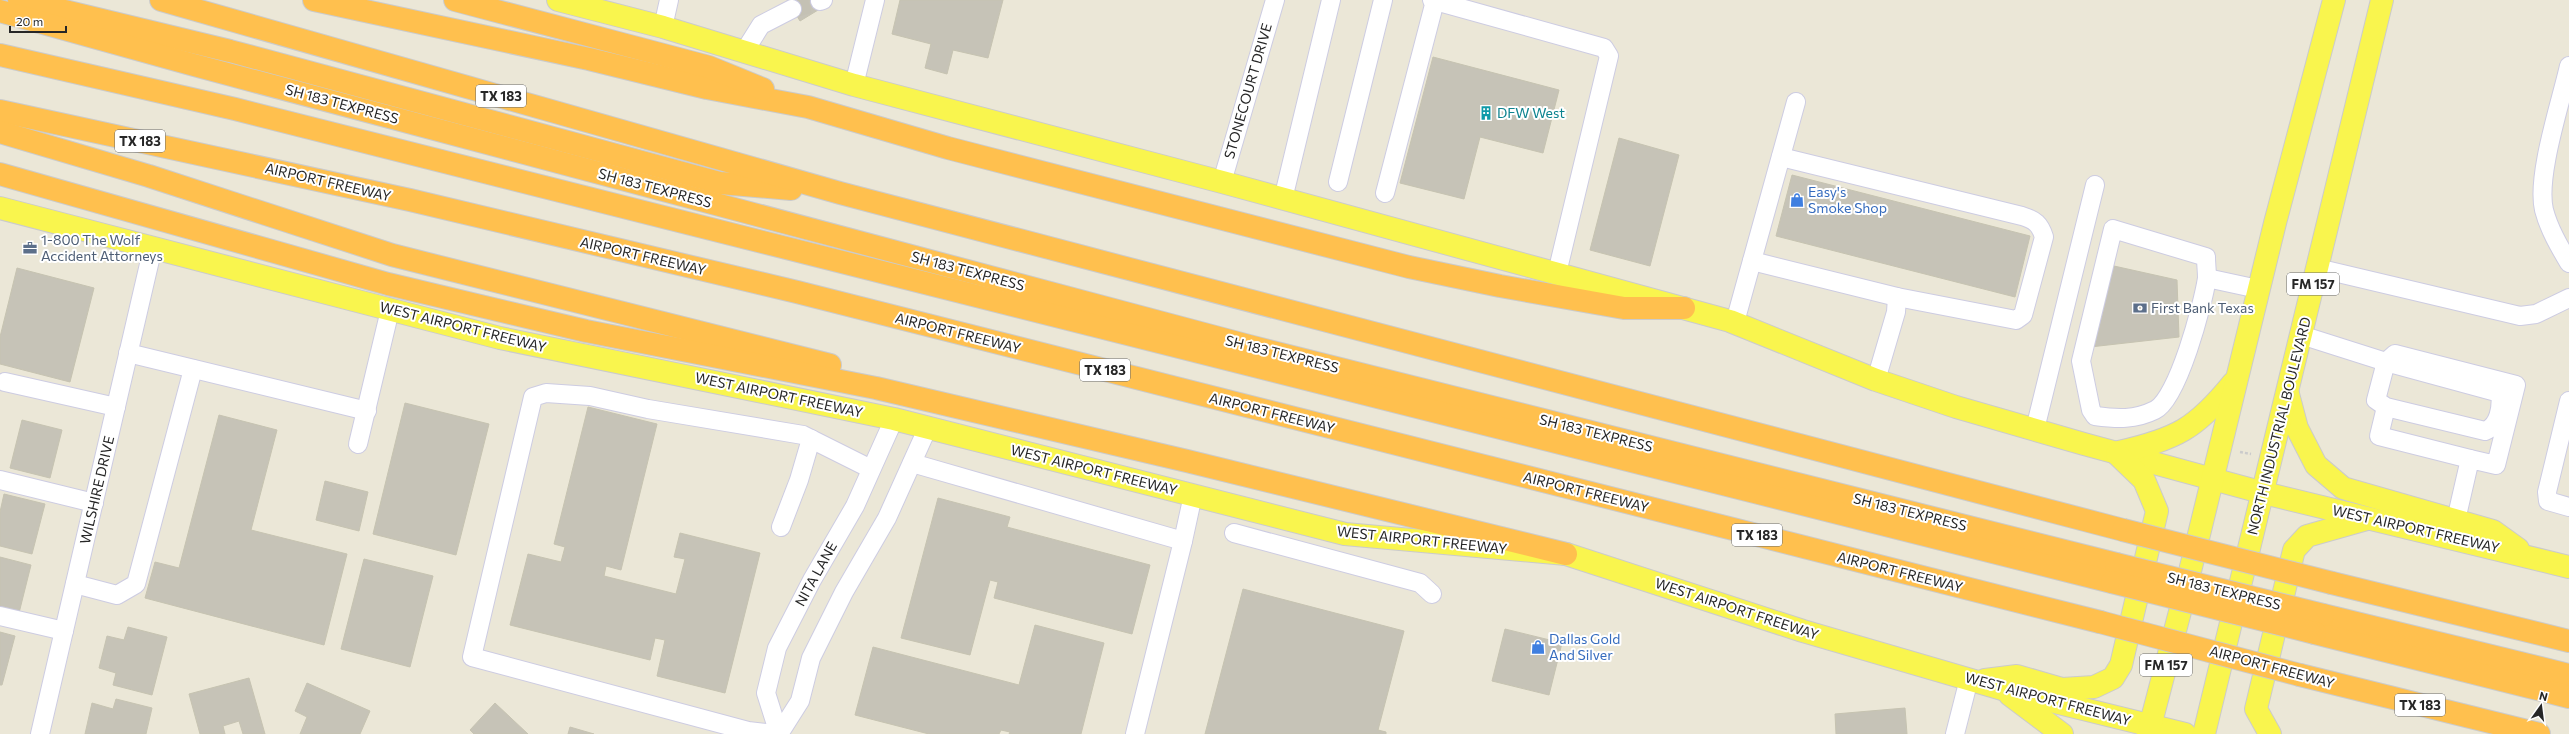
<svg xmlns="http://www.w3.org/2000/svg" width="2569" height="734" viewBox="0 0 2569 734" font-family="Commissioner,sans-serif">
	<rect width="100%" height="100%" fill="#ebe7d7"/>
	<g fill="#c6c3b7" stroke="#c6c3b1">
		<path d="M787,0H819L823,7L800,21Z"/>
		<path d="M900,0H1003L988,58L953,50L947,74L925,68L931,44L892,34Z"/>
		<path d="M1433,57L1559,90L1543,153L1480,137L1464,199L1400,183Z"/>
		<path d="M1619,138L1679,155L1650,266L1590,250Z"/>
		<path d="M1792,175L2030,236L2015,297L1776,236Z"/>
		<path d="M2114,266L2177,280L2179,337L2090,347Z"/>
		<path d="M17,268L94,288L70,382L0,364V337Z"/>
		<path d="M405,403L489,424L456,555L373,534Z"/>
		<path d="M588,407L657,424L621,570L606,566L604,576L676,594L685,559L674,557L680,533L760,553L725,693L657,676L665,640L655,638L650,660L510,625L528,554L561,562L565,547L554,544Z"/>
		<path d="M219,415L277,430L251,530L347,554L324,645L145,598L155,562L179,568Z"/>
		<path d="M22,420L62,430L50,478L10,468Z"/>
		<path d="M325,481L368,492L359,531L316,520Z"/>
		<path d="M4,494L45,504L32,554L0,546V512Z"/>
		<path d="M938,498L1010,517L1007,527L1150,565L1132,634L994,598L998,582L990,580L970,655L901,638Z"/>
		<path d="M0,557L31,565L19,613L0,608Z"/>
		<path d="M364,559L433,576L410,667L341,649Z"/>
		<path d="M1243,589L1404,631L1378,730L1386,732V734H1205Z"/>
		<path d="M1035,625L1104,643L1081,734H1009L1010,732L1001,730L999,734H929L855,715L873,647L1019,685Z"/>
		<path d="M128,627L167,637L152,695L113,685L116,673L99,668L107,636L124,640Z"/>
		<path d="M1505,629L1562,643L1549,695L1492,681Z"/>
		<path d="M0,632L15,636L2,685H0Z"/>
		<path d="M249,678L265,734H243L239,721L223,726L225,734H200L189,694Z"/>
		<path d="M307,683L370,711L360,734H300L307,717L295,711Z"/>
		<path d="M116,699L152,708L146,734H85L92,703L113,709Z"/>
		<path d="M495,703L528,734H474L470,730Z"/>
		<path d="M1905,708L1907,734H1836L1835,714Z"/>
		<path d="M570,727L594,734H568Z"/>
	</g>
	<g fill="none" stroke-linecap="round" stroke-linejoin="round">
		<path stroke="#c4c1b4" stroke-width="18" stroke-dasharray="18 9" stroke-linecap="butt" d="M792,9L820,1"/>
		<defs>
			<g id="minor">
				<path d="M1432,0L1604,48L1609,56L1557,273"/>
				<path d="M820,1L823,0"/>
				<path d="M663,27L669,0"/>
				<path d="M744,52L761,25L792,9"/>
				<path d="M2569,66C2561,102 2536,176 2544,210C2549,229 2559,246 2569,263"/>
				<path d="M854,85L875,0"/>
				<path d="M1781,157L2022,216C2035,220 2040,224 2044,237L2023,315L2016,320L1897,297"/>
				<path d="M1222,182L1275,0"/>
				<path d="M1338,182L1383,0"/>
				<path d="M1385,193L1435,1"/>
				<path d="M1283,199L1331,0"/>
				<path d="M2113,229L2206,257C2206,264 2207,271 2207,278C2203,304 2178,399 2155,410C2135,420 2117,419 2095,416L2091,410L2081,361Z"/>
				<path d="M1752,261L1897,297L1896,312L1876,380"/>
				<path d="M2317,268L2520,316L2536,314L2569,298"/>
				<path d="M2207,278L2258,289"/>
				<path d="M1735,322L1796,102"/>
				<path d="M2301,335L2386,362L2500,393C2502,407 2499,426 2485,431L2386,407L2376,400L2386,362L2395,354L2516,385L2496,465L2470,459L2456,520"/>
				<path d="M128,353L367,411"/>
				<path d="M5,382L116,407"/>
				<path d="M2569,401L2547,492L2548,501L2569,507"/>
				<path d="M2386,407L2379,436L2470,459"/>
				<path d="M2035,429L2095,185"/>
				<path d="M358,444L390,310"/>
				<path d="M912,463L1183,541L1135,734"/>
				<path d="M0,480L94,503"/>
				<path d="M781,527L799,480L811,439"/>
				<path d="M1234,533L1420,583L1432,594"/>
				<path d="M1183,541L1193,495"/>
				<path d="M75,584L117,595L136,584L193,369"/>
				<path d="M0,616L64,631"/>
				<path d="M40,734L153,247"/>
				<path d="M775,734L748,731L472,657L533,397L546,393L590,396L648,409L803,435L871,469"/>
				<path d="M779,734L766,693L777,648L812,580L855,506L894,419"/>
				<path d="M779,734L800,701L811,658L844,592L887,518L928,427"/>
				<path d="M1955,734L1969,679"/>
			</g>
			<g id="major">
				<path d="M558,0L663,27L854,85L1222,182L1730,321L1876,380L1956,407L2084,444L2264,493L2569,567"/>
				<path d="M0,208L500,338L894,419L1345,534L1566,554L1803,631L2002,689L2185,734"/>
				<path d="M2288,394L2297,428L2316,465L2343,488L2493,531L2518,549"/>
				<path d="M2119,452C2176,439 2196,429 2233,383"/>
				<path d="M1985,680L2017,676L2062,689L2094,687L2113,678L2121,665L2157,511L2144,480L2117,454"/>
				<path d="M2010,695L2062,734"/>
				<path d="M2148,734L2182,604L2275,223L2334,0"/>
				<path d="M2204,734L2382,0"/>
				<path d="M2270,734L2256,709L2294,550L2307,536L2367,519"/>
			</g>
			<g id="highway">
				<path d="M19,0L230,51L720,183L791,189"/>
				<path d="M161,0L840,193L2123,530"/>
				<path d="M314,0L589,59L707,88L808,107L948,148L1409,267L1500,286L1624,308H1684"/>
				<path d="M455,0L709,67L763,89"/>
				<path d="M0,11L194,65L1249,346L2116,564"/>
				<path d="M0,55L235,109L2112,582"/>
				<path d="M0,111L410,200L797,292L2100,622"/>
				<path d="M0,132L149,176L392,255L830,365"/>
				<path d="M0,174L388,284L586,331L876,388L1187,461L1566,554"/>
				<path d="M2332,583L2569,641"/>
				<path d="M2323,615L2569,675"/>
				<path d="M2315,633L2569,697"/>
				<path d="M2300,675L2539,734"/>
			</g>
		</defs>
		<use href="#minor" stroke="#cdcce2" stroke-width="20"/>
		<use href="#major" stroke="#cbcbcb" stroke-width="24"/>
		<use href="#highway" stroke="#cbcbcb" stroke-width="24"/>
		<path stroke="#cbcbcb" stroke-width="2.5" stroke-dasharray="3 2" stroke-linecap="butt" d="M2240,452L2251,454"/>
		<use href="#minor" stroke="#fff" stroke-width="18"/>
		<use href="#major" stroke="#f9f54e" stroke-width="22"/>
		<use href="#highway" stroke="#ffc04e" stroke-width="22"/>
		<defs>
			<g id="highway-bridge">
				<path d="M2123,530L2332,583"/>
				<path d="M2116,564L2323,615"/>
				<path d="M2112,582L2315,633"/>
				<path d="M2100,622L2300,675"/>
			</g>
		</defs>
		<use href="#highway-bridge" stroke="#cbcbcb" stroke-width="24" stroke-linecap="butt"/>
		<use href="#highway-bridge" stroke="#ffc04e" stroke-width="22"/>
	</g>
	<defs>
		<symbol id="building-bare" viewBox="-9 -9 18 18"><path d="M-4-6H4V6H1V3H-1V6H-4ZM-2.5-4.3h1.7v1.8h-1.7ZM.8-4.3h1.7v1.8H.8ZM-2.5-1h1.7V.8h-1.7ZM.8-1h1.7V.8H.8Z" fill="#0f9aa8" stroke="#fff" stroke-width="2.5" paint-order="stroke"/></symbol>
		<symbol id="shop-bare" viewBox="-9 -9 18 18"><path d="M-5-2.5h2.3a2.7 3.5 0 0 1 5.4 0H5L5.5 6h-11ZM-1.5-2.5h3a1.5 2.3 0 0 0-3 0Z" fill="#3f7fe0" stroke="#fff" stroke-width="2.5" paint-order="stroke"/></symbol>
		<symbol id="office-bare" viewBox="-9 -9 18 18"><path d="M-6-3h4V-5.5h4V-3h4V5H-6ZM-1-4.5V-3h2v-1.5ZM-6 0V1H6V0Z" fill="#5c6f8a" stroke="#fff" stroke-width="2.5" paint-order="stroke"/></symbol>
		<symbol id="bank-bare" viewBox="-9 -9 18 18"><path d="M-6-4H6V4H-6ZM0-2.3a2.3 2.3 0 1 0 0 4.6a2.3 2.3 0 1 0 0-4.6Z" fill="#5c6f8a" stroke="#fff" stroke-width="2.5" paint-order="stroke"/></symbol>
	</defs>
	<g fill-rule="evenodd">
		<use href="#building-bare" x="1476" y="103" width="20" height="20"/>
		<use href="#shop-bare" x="1787" y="190" width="20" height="20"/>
		<use href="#office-bare" x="20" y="238" width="20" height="20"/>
		<use href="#bank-bare" x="2130" y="298" width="20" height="20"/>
		<use href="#shop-bare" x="1528" y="637" width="20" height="20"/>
	</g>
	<g text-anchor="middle" stroke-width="4" stroke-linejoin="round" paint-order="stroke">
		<g fill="#fff" stroke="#686868" stroke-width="1">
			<rect x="476" y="85" width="50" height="22" rx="3"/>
			<rect x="115" y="130" width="50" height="22" rx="3"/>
			<rect x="2287" y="273" width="52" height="22" rx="3"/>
			<rect x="1080" y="359" width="50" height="22" rx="3"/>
			<rect x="1732" y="524" width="50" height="22" rx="3"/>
			<rect x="2140" y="654" width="52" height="22" rx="3"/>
			<rect x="2395" y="694" width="50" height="22" rx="3"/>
		</g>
		<g font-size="13" font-weight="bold" fill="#272727">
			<text x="501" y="101">TX 183</text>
			<text x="140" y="146">TX 183</text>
			<text x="2313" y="289">FM 157</text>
			<text x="1105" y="375">TX 183</text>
			<text x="1757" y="540">TX 183</text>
			<text x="2166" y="670">FM 157</text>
			<text x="2420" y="710">TX 183</text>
		</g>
		<g font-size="14" fill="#272727" stroke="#fff">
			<text transform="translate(1248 91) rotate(-74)" y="5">STONECOURT DRIVE</text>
			<text transform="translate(342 104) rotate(15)" y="5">SH 183 TEXPRESS</text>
			<text transform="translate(328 182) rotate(13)" y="5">AIRPORT FREEWAY</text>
			<text transform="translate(655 188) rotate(15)" y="5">SH 183 TEXPRESS</text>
			<text transform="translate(643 256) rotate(13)" y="5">AIRPORT FREEWAY</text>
			<text transform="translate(968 271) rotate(15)" y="5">SH 183 TEXPRESS</text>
			<text transform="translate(463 327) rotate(14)" y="5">WEST AIRPORT FREEWAY</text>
			<text transform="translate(958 333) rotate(14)" y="5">AIRPORT FREEWAY</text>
			<text transform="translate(1282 354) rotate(14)" y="5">SH 183 TEXPRESS</text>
			<text transform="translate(779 395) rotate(12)" y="5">WEST AIRPORT FREEWAY</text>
			<text transform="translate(1272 413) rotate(14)" y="5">AIRPORT FREEWAY</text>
			<text transform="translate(2279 426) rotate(-76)" y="5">NORTH INDUSTRIAL BOULEVARD</text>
			<text transform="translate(1596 433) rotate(14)" y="5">SH 183 TEXPRESS</text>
			<text transform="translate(1094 470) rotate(14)" y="5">WEST AIRPORT FREEWAY</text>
			<text transform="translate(97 490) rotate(-77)" y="5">WILSHIRE DRIVE</text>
			<text transform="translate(1586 492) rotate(14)" y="5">AIRPORT FREEWAY</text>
			<text transform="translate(1910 512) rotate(14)" y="5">SH 183 TEXPRESS</text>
			<text transform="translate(2416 529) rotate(13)" y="5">WEST AIRPORT FREEWAY</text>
			<text transform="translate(1422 540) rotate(6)" y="5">WEST AIRPORT FREEWAY</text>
			<text transform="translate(1900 572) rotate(14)" y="5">AIRPORT FREEWAY</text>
			<text transform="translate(816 574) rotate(-61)" y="5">NITA LANE</text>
			<text transform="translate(2224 591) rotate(14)" y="5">SH 183 TEXPRESS</text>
			<text transform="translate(1737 609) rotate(18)" y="5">WEST AIRPORT FREEWAY</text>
			<text transform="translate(2272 667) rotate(15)" y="5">AIRPORT FREEWAY</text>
			<text transform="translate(2048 699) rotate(15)" y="5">WEST AIRPORT FREEWAY</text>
		</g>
		<g font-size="14" fill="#0d838f" stroke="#fff" text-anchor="start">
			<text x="1497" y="118">DFW West</text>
		</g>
		<g font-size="14" fill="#366cbe" stroke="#fff" text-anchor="start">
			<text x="1808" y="197">Easy's<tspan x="1808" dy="16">Smoke Shop</tspan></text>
			<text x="1549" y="644">Dallas Gold<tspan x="1549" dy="16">And Silver</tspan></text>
		</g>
		<g font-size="14" fill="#4e5e75" stroke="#fff" text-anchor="start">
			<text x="41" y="245">1-800 The Wolf<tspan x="41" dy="16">Accident Attorneys</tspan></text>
			<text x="2151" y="313">First Bank Texas</text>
		</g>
	</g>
	<g transform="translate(2541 706) rotate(14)" stroke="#ffffff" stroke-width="3" paint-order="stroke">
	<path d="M0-3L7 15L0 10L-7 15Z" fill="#272727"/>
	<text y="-6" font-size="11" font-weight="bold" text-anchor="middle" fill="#272727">N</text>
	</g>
	<path d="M10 26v6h56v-6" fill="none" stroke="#272727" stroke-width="2"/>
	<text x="16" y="26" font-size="12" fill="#272727" stroke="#ffffff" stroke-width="3" paint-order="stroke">20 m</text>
</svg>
